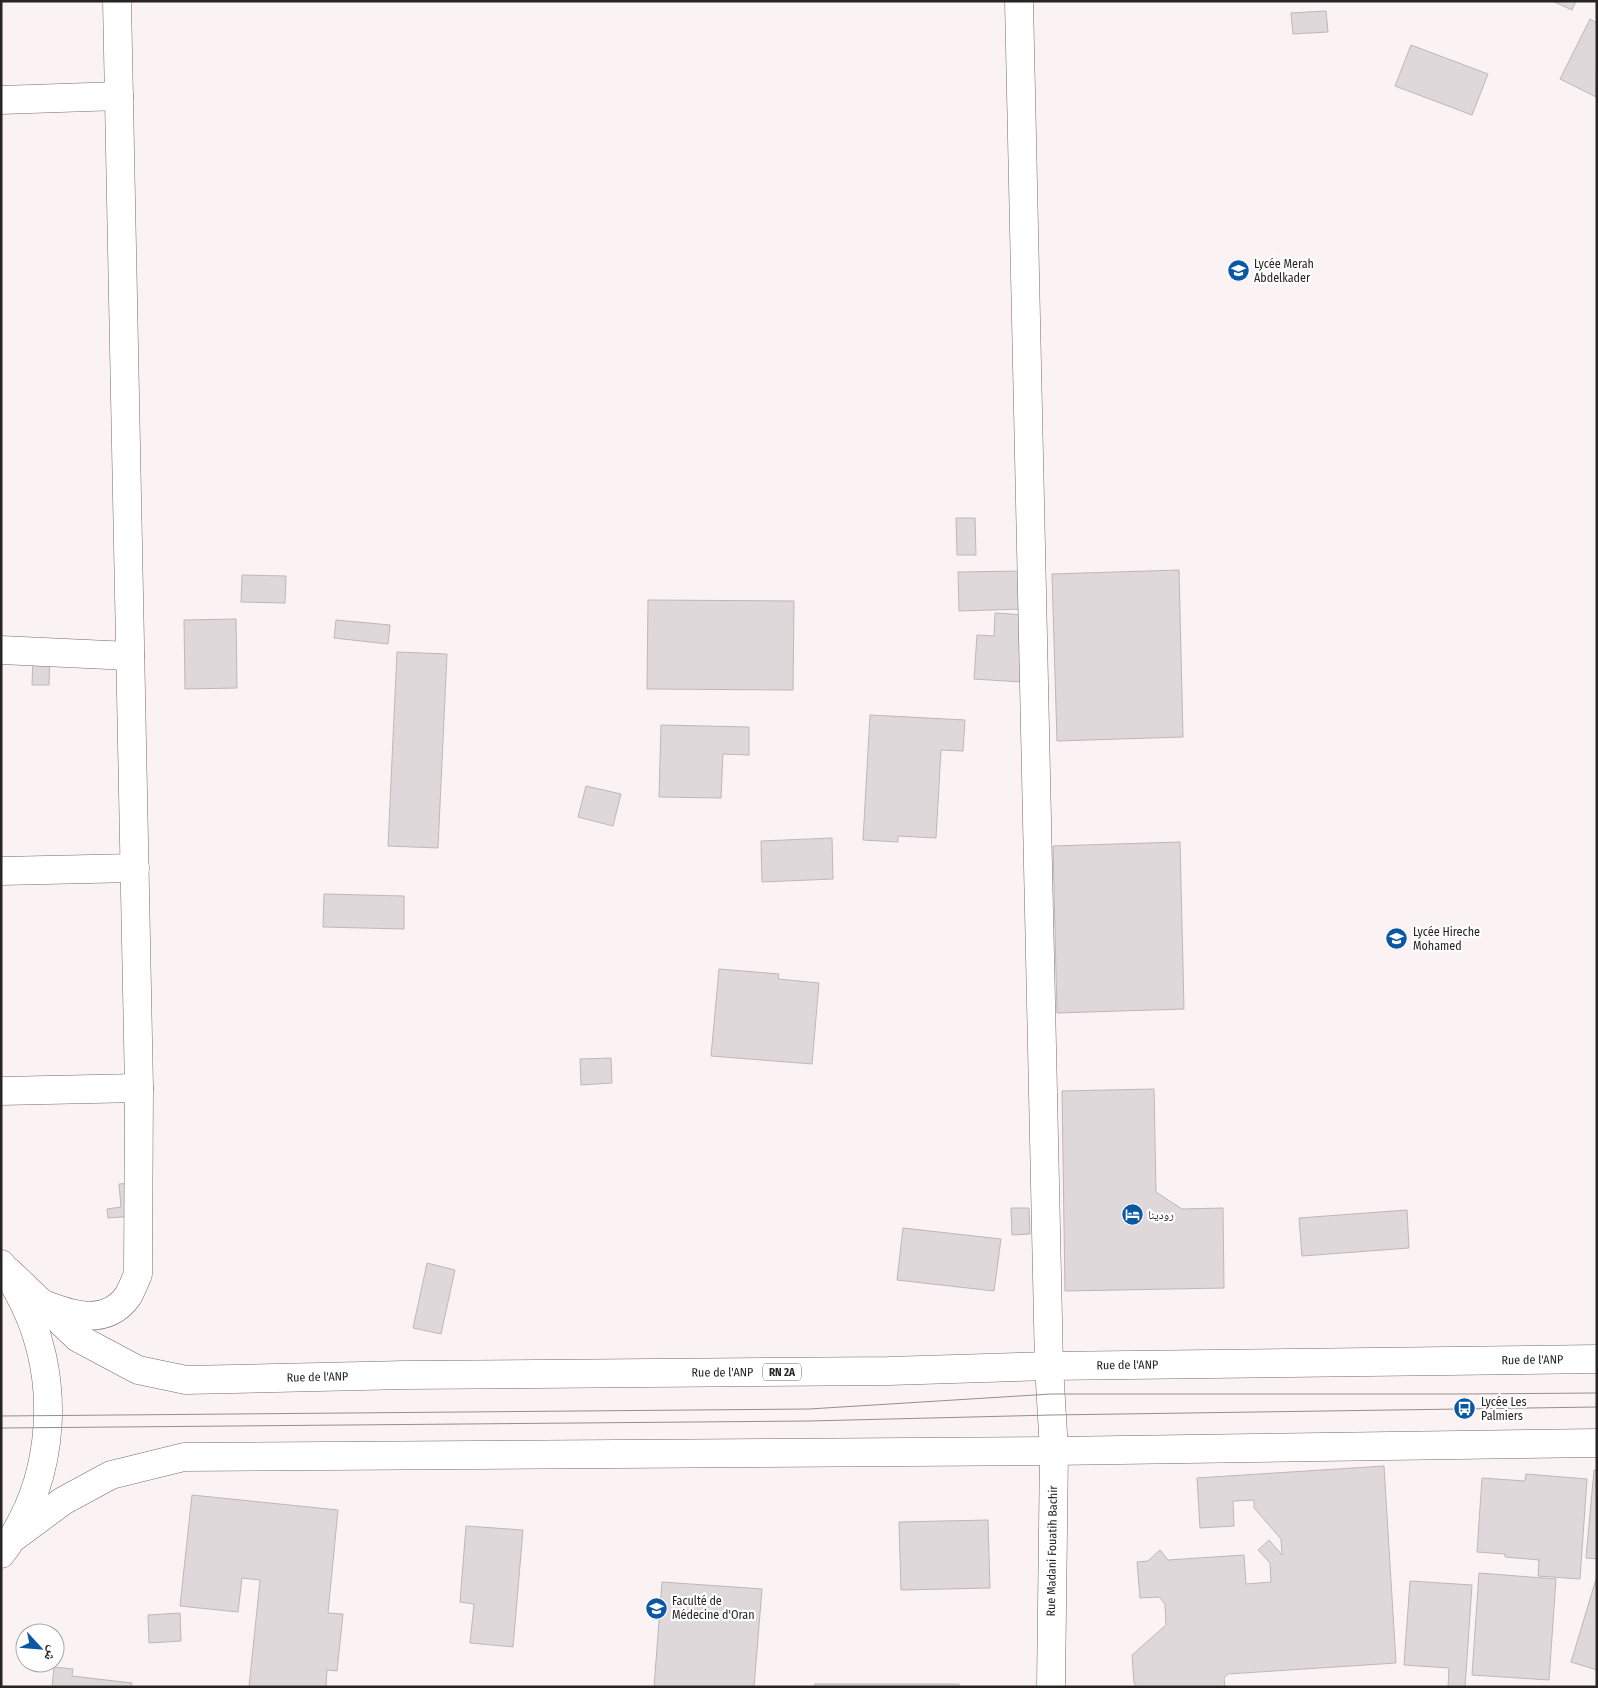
<svg xmlns="http://www.w3.org/2000/svg" width="1598" height="1688" viewBox="0 0 1598 1688" font-family="'Fira Sans Condensed','Noto Naskh Arabic',sans-serif">
	<rect width="100%" height="100%" fill="#fbf2f3"/>
	<g fill="#dfd8db" stroke="#beb6ba">
		<path d="M1552,1H1576L1572,10Z"/>
		<path d="M1326,11L1328,32L1293,34L1291,13Z"/>
		<path d="M1590,19L1597,23L1596,97L1560,79Z"/>
		<path d="M1411,45L1488,74L1472,115L1395,86Z"/>
		<path d="M956,518H975L976,555H957Z"/>
		<path d="M1179,570L1183,737L1057,741L1052,574Z"/>
		<path d="M1022,571L1023,609L959,611L958,572Z"/>
		<path d="M242,575L286,576L285,603L241,602Z"/>
		<path d="M648,600L794,601L793,690L647,689Z"/>
		<path d="M995,613L1025,615L1021,682L974,679L977,635L994,636Z"/>
		<path d="M236,619L237,688L185,689L184,620Z"/>
		<path d="M336,620L390,625L388,644L334,638Z"/>
		<path d="M397,652L447,654L438,848L388,846Z"/>
		<path d="M33,655H50L49,685H32Z"/>
		<path d="M870,715L965,720L963,751L941,750L936,838L898,836V842L863,840Z"/>
		<path d="M661,725L749,727V755L723,754L721,798L659,797Z"/>
		<path d="M586,786L621,794L613,826L578,817Z"/>
		<path d="M832,838L833,879L762,882L761,841Z"/>
		<path d="M1180,842L1184,1009L1057,1013L1053,846Z"/>
		<path d="M324,894L404,896V929L323,927Z"/>
		<path d="M719,969L779,974L778,979L819,983L812,1064L711,1056Z"/>
		<path d="M611,1058L612,1083L581,1085L580,1059Z"/>
		<path d="M1154,1089L1156,1192L1182,1209L1223,1208L1224,1288L1065,1291L1062,1091Z"/>
		<path d="M133,1183L136,1216L108,1218L107,1209L121,1207L119,1184Z"/>
		<path d="M1011,1208H1029L1030,1234L1012,1235Z"/>
		<path d="M1407,1210L1409,1248L1302,1256L1299,1218Z"/>
		<path d="M903,1228L1001,1239L994,1291L897,1280Z"/>
		<path d="M427,1263L455,1270L441,1334L413,1328Z"/>
		<path d="M1384,1466L1396,1663L1228,1674L1224,1678L1225,1687H1137L1134,1683L1132,1655L1166,1625L1165,1604L1159,1597L1140,1598L1137,1562L1148,1561L1160,1550L1168,1560L1244,1555L1246,1584L1271,1582L1270,1563L1258,1550L1269,1540L1282,1555L1281,1539L1254,1508V1500L1233,1501L1234,1526L1200,1528L1197,1478Z"/>
		<path d="M1594,1470H1597V1559L1586,1558Z"/>
		<path d="M1526,1474L1587,1479L1580,1579L1538,1576L1539,1560L1505,1557V1554L1477,1552L1482,1478L1525,1481Z"/>
		<path d="M192,1495L338,1510L328,1613L343,1614L337,1671L327,1670L326,1687H249L260,1580L242,1578L238,1612L180,1606Z"/>
		<path d="M988,1520L990,1588L901,1590L899,1522Z"/>
		<path d="M466,1526L523,1530L513,1647L470,1643L474,1604L460,1602Z"/>
		<path d="M1479,1573L1556,1579L1549,1680L1472,1675Z"/>
		<path d="M1597,1576V1670L1571,1662Z"/>
		<path d="M1410,1581L1472,1585L1465,1687H1448L1449,1668L1404,1665Z"/>
		<path d="M662,1582L762,1589L754,1687H654Z"/>
		<path d="M180,1613L181,1641L149,1643L148,1615Z"/>
		<path d="M54,1667L73,1669L72,1676L132,1683L131,1687H52Z"/>
		<rect x="815" y="1684" width="144" height="3"/>
	</g>
	<g fill="none" stroke-linecap="round" stroke-linejoin="round">
		<defs>
			<g id="minor">
				<path d="M1019,1L1049,1366L1054,1451L1051,1687"/>
				<path d="M1,100L119,96"/>
				<path d="M1,650L130,656"/>
				<path d="M1,871L135,868"/>
				<path d="M1,1091L139,1088"/>
				<path d="M41,1303C70,1315 106,1327 128,1296C132,1289 135,1281 138,1274L139,1088L117,1"/>
			</g>
			<g id="primary">
				<path id="s1" d="M9,1272L78,1338L138,1370L186,1380L405,1375L889,1371L1049,1366L1597,1359"/>
				<path d="M13,1538L63,1501L111,1475L184,1457L1054,1451L1597,1443"/>
			</g>
			<path id="trunk" d="M1,1264C8,1272 12,1281 17,1290C63,1372 58,1479 1,1554"/>
		</defs>
		<use href="#minor" stroke="#756d6e" stroke-width="29"/>
		<use href="#primary" stroke="#756d6e" stroke-width="29"/>
		<use href="#trunk" stroke="#756d6e" stroke-width="29"/>
		<use href="#minor" stroke="#fff" stroke-width="28"/>
		<use href="#primary" stroke="#fff" stroke-width="28"/>
		<use href="#trunk" stroke="#fff" stroke-width="28"/>
		<g stroke="#948e8e" stroke-width="1">
			<path d="M1,1416L809,1409L1051,1394H1465L1597,1393"/>
			<path d="M1,1428L809,1421L1052,1415L1597,1407"/>
		</g>
	</g>
	<defs>
		<symbol id="school-disc" viewBox="-11 -11 22 22"><circle r="9.5" fill="#0a57a6" stroke="#fff"/><path d="M0-5L7-2L0 1L-7-2ZM-4 1L0 2.5L4 1V4Q0 6-4 4Z" fill="#fff"/></symbol>
		<symbol id="hotel-disc" viewBox="-11 -11 22 22"><circle r="9.5" fill="#0a57a6" stroke="#fff"/><path d="M-6-4.5h1.5V1H6V5H4.5V3h-9V5H-6ZM-4 0a1.8 1.8 0 1 1 3.6 0ZM.5 0V-2.5h3Q6-2.5 6 0Z" fill="#fff"/></symbol>
		<symbol id="bus-disc" viewBox="-11 -11 22 22"><circle r="9.5" fill="#0a57a6" stroke="#fff"/><path d="M-5-6H5V4H4V6H2V4H-2V6H-4V4H-5ZM-3.5-4V0h7V-4ZM-3.5 1.2v1.5H-2V1.2ZM2 1.2v1.5H3.5V1.2Z" fill="#fff"/></symbol>
		<symbol id="university-disc" viewBox="-11 -11 22 22"><circle r="9.5" fill="#0a57a6" stroke="#fff"/><path d="M0-5L7-2L0 1L-7-2ZM-4 1L0 2.5L4 1V4Q0 6-4 4Z" fill="#fff"/></symbol>
	</defs>
	<g fill-rule="evenodd">
		<use href="#school-disc" x="1226" y="258" width="25" height="25"/>
		<use href="#school-disc" x="1384" y="926" width="25" height="25"/>
		<use href="#hotel-disc" x="1120" y="1202" width="25" height="25"/>
		<use href="#bus-disc" x="1452" y="1396" width="25" height="25"/>
		<use href="#university-disc" x="644" y="1596" width="25" height="25"/>
	</g>
	<g text-anchor="middle" stroke-width="4.5" stroke-linejoin="round" paint-order="stroke">
		<rect fill="#fff" stroke="#686666" stroke-width="1" x="763" y="1363.5" width="38" height="17" rx="4"/>
		<g font-size="11" font-weight="bold" fill="#272424">
			<text x="782" y="1376">RN 2A</text>
		</g>
		<g font-size="12" fill="#272424" stroke="#fff" text-anchor="start">
			<text x="1254" y="268">Lycée Merah<tspan x="1254" dy="14">Abdelkader</tspan></text>
			<text x="1413" y="936">Lycée Hireche<tspan x="1413" dy="14">Mohamed</tspan></text>
			<text x="1148" y="1219">رودينا</text>
			<text x="1481" y="1406">Lycée Les<tspan x="1481" dy="14">Palmiers</tspan></text>
			<text x="672" y="1605">Faculté de<tspan x="672" dy="14">Médecine d'Oran</tspan></text>
		</g>
		<g font-size="12" fill="#272424" stroke="#fff">
			<text dy="4" stroke="none"><textPath href="#s1" startOffset="1559">Rue de l'ANP</textPath></text>
			<text dy="4" stroke="none"><textPath href="#s1" startOffset="1154">Rue de l'ANP</textPath></text>
			<text dy="4" stroke="none"><textPath href="#s1" startOffset="749">Rue de l'ANP</textPath></text>
			<text dy="4" stroke="none"><textPath href="#s1" startOffset="344">Rue de l'ANP</textPath></text>
			<text transform="translate(1052 1551) rotate(-89)" y="4">Rue Madani Fouatih Bachir</text>
		</g>
	</g>
	<rect width="1598" height="1688" fill="none" stroke="#272424" stroke-width="5"/>
	<g transform="translate(40 1648) rotate(116)"><circle r="24" fill="#ffffff" stroke="#a9a7a7"/>
	<path d="M0-4L9 19L0 12L-9 19Z" fill="#0a57a6"/>
	<text y="-8" font-size="14" font-weight="bold" text-anchor="middle" fill="#272424">ش</text>
	</g>
</svg>
